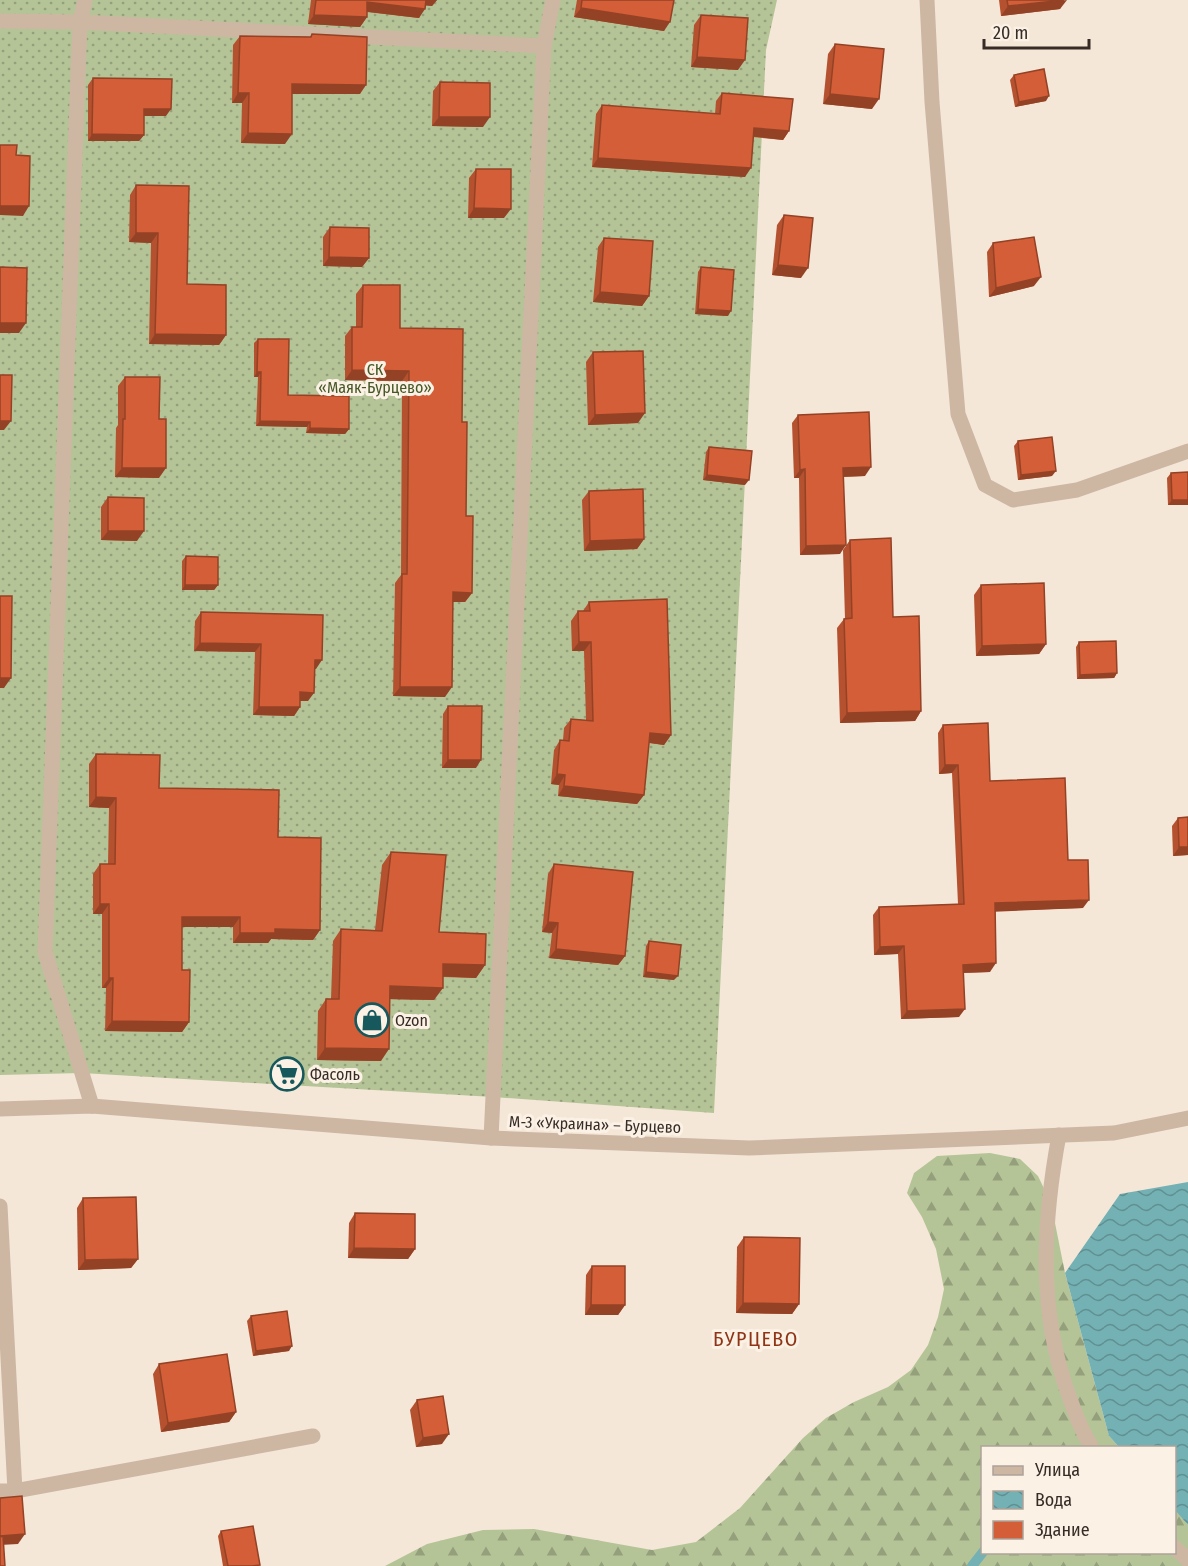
<svg xmlns="http://www.w3.org/2000/svg" width="1188" height="1566" viewBox="0 0 1188 1566" font-family="'Fira Sans Condensed',sans-serif">
	<defs>
		<pattern id="forest-firs" width="22" height="20" patternUnits="userSpaceOnUse" patternTransform="scale(1.5)"><rect width="22" height="20" fill="#b5c497"/><path d="M5 1l3.5 6h-7zM16 11l3.5 6h-7z" fill="#949f7b"/></pattern>
		<pattern id="garden-dots" width="8" height="8" patternUnits="userSpaceOnUse" patternTransform="scale(1.5)"><rect width="8" height="8" fill="#b5c497"/><path d="M2 2h.1M6 6h.1" fill="none" stroke="#949f7b" stroke-width="1.8" stroke-linecap="round"/></pattern>
		<pattern id="water-waves" width="16" height="10" patternUnits="userSpaceOnUse" patternTransform="scale(1.5)"><rect width="16" height="10" fill="#74b1b4"/><path d="M0 5q4-4 8 0t8 0" fill="none" stroke="#609092"/></pattern>
	</defs>
	<rect width="100%" height="100%" fill="#f4e7d8"/>
	<path fill="url(#forest-firs)" d="M990,1153L1020,1159L1038,1176L1051,1203L1065,1273L1109,1436L1119,1447L982,1448V1552H1174L1175,1509L1188,1525V1566H385L427,1544L483,1530L534,1529L652,1550L696,1542L740,1508L803,1438L826,1418L854,1402L888,1387L911,1370L928,1345L938,1317L944,1289L936,1249L922,1217L907,1193L914,1173L937,1156Z"/>
	<path fill="url(#garden-dots)" d="M0,0H777L766,50L714,1113L493,1097L82,1073L0,1075Z"/>
	<path fill="url(#water-waves)" d="M1188,1182V1525L1175,1510L1174,1448L1119,1447L1109,1436L1065,1273L1120,1194Z"/>
	<g fill="none" stroke-linecap="round" stroke-linejoin="round">
		<path stroke="#74b1b4" stroke-width="10" d="M972,1566L983,1552"/>
		<path stroke="#cdb7a3" stroke-width="15" d="M927,0L932,102L958,414L985,485L1013,500L1077,490L1188,451"/>
		<g stroke="#cdb7a3" stroke-width="15">
			<path d="M85,0L80,22L45,952L92,1106"/>
			<path d="M0,21L80,22L544,46"/>
			<path d="M1059,1135C1043,1221 1038,1310 1068,1393C1075,1413 1081,1430 1092,1448"/>
			<path d="M491,1138L544,46L553,0"/>
			<path d="M0,1206L15,1491"/>
			<path d="M0,1491H15L313,1436"/>
			<path d="M1174,1547L1188,1560"/>
		</g>
		<path stroke="#cdb7a3" stroke-width="15" d="M0,1109L92,1106L491,1138L749,1148L1114,1133L1188,1118"/>
	</g>
	<g fill="#b5512f">
		<path d="M311,0H437L432,6L425,5L419,18L367,12V17L360,27L308,24Z"/>
		<path d="M577,0H674L664,31L574,17Z"/>
		<path d="M999,0H1064L1060,9L1001,16Z"/>
		<path d="M701,15L738,70L691,67L694,25Z"/>
		<path d="M312,34L360,94H292L285,144L241,143L242,103H232L233,45L240,36L310,37Z"/>
		<path d="M835,44L872,109L823,104L828,54Z"/>
		<path d="M1014,75L1046,101L1015,107L1010,80Z"/>
		<path d="M93,78L166,116H144V135L139,141H88V85Z"/>
		<path d="M440,82L483,127L432,126L433,91Z"/>
		<path d="M722,93L789,131L783,140L753,137L745,177L592,167L596,114L602,105L715,114L716,101Z"/>
		<path d="M476,169L504,218H468L469,178Z"/>
		<path d="M136,185L187,284L226,335L219,345L149,344L151,243L129,242L130,195Z"/>
		<path d="M784,215L801,278L772,275L777,225Z"/>
		<path d="M330,227L369,258L362,267L323,266V237Z"/>
		<path d="M604,238L649,296L642,306L593,302L598,247Z"/>
		<path d="M993,243L1034,286L989,297L987,252Z"/>
		<path d="M701,267L728,316L695,314L698,272Z"/>
		<path d="M363,285L400,328L462,422L466,516L472,593L465,602H453L445,697L393,696L395,583L401,575L402,381L345,380V336L352,327H356V294Z"/>
		<path d="M258,339L288,395L349,429L345,434L306,433L307,427L256,426L258,377H254V343Z"/>
		<path d="M593,352L638,423L588,425L586,362Z"/>
		<path d="M125,377L159,478L115,477L116,428L118,425V386Z"/>
		<path d="M798,415L865,476L843,477L840,554L800,555L799,478H794L792,423Z"/>
		<path d="M1018,441L1052,476L1018,480L1014,446Z"/>
		<path d="M709,447L745,485L703,480L706,452Z"/>
		<path d="M1188,472V505H1168L1167,478L1171,473Z"/>
		<path d="M589,491L644,539L637,549L584,551L582,500Z"/>
		<path d="M108,497L137,541L101,540V507Z"/>
		<path d="M850,540L893,617L921,711L915,721L840,723L837,628L844,619H845L843,550Z"/>
		<path d="M186,556L218,585L214,590H182V561Z"/>
		<path d="M981,585L1046,644L1039,654L976,656L974,595Z"/>
		<path d="M589,602L671,735L664,745L649,743L644,795L637,804L558,796L559,785L551,784L554,750L560,740H563L564,728L571,719L586,720L584,651H572L571,621L578,611H583Z"/>
		<path d="M201,612L316,669H315L308,701H300V707L294,716L253,715L255,652L194,651L195,621Z"/>
		<path d="M1079,642L1117,673L1114,678L1077,679L1076,647Z"/>
		<path d="M448,706L476,768H442L443,714Z"/>
		<path d="M943,725L990,781L1068,860L1083,908L995,911L990,972L964,973L959,1017L901,1019L898,954L874,955L873,915L879,907L958,904L952,773L939,774L938,733Z"/>
		<path d="M96,754L159,788L278,837L320,930L313,940L271,939L268,943H233V927H182V970L189,1022L182,1032L105,1031L106,988H102V914H93V874L100,864H108L109,808L89,807V764Z"/>
		<path d="M1178,818L1188,855L1173,856L1172,826Z"/>
		<path d="M391,852L439,932L485,965L476,978L443,977L434,1000L390,999L381,1061L317,1060L318,1011L326,999H331L333,941L341,929L375,930L382,865Z"/>
		<path d="M554,864L625,956L618,965L549,958L552,933L542,932L548,874Z"/>
		<path d="M649,941L674,980L643,977L646,946Z"/>
		<path d="M83,1198L138,1259L131,1268L78,1270L77,1208Z"/>
		<path d="M355,1213L415,1249L408,1259L348,1258L349,1223Z"/>
		<path d="M744,1237L799,1304L792,1314L736,1313L737,1247Z"/>
		<path d="M592,1266L625,1305L618,1315H585L586,1275Z"/>
		<path d="M251,1316L289,1351L253,1356L247,1321Z"/>
		<path d="M159,1364L236,1412L229,1422L161,1432L153,1374Z"/>
		<path d="M417,1400L442,1444L416,1447L410,1410Z"/>
		<path d="M221,1531L260,1565L259,1566H223L218,1536Z"/>
	</g>
	<g fill="#944226">
		<path d="M423,0H437L432,6L420,5Z"/>
		<path d="M1067,0L1060,9L1001,16L1008,6Z"/>
		<path d="M367,2L425,9L419,18L361,11Z"/>
		<path d="M581,8L670,22L664,31L574,17Z"/>
		<path d="M314,15L367,17L360,27L308,24Z"/>
		<path d="M697,57L745,60L738,70L691,67Z"/>
		<path d="M292,84L366,85L360,94H286Z"/>
		<path d="M238,93H249L242,103H232Z"/>
		<path d="M830,94L879,99L872,109L823,104Z"/>
		<path d="M1049,96L1046,101L1015,107L1019,102Z"/>
		<path d="M144,109H171L166,116H139Z"/>
		<path d="M439,117H490L483,127L432,126Z"/>
		<path d="M754,128L789,131L783,140L748,136Z"/>
		<path d="M248,133L292,134L285,144L241,143Z"/>
		<path d="M92,134L144,135L139,141H88Z"/>
		<path d="M598,158L751,168L745,177L592,167Z"/>
		<path d="M0,206H29L23,216L0,215Z"/>
		<path d="M474,208L511,209L504,218H468Z"/>
		<path d="M136,233H158L151,243L129,242Z"/>
		<path d="M329,257L369,258L362,267L323,266Z"/>
		<path d="M778,265L808,268L801,278L772,275Z"/>
		<path d="M1041,277L1034,286L989,297L996,288Z"/>
		<path d="M600,292L649,296L642,306L593,302Z"/>
		<path d="M698,309L731,311L728,316L695,314Z"/>
		<path d="M0,323H26L19,333H0Z"/>
		<path d="M155,334L226,335L219,345L149,344Z"/>
		<path d="M352,370L409,371L402,381L345,380Z"/>
		<path d="M257,372H261L258,377H254Z"/>
		<path d="M645,413L638,423L588,425L595,415Z"/>
		<path d="M0,421H11L4,430H0Z"/>
		<path d="M260,421L310,422L307,427L256,426Z"/>
		<path d="M310,428L349,429L345,434L306,433Z"/>
		<path d="M871,467L865,476L837,477L843,468Z"/>
		<path d="M122,468H166L159,478L115,477Z"/>
		<path d="M805,469L799,478H794L800,470Z"/>
		<path d="M1056,471L1052,476L1018,480L1021,475Z"/>
		<path d="M707,475L749,480L745,485L703,480Z"/>
		<path d="M1172,500H1188V505H1168Z"/>
		<path d="M108,531H144L137,541L101,540Z"/>
		<path d="M644,539L637,549L584,551L590,541Z"/>
		<path d="M846,545L840,554L800,555L806,546Z"/>
		<path d="M185,585H218L214,590H182Z"/>
		<path d="M453,592L472,593L465,602H446Z"/>
		<path d="M579,642H591L584,651H572Z"/>
		<path d="M200,643L261,644L255,652L194,651Z"/>
		<path d="M1046,644L1039,654L976,656L982,646Z"/>
		<path d="M315,660H322L316,669H309Z"/>
		<path d="M1117,673L1114,678L1077,679L1080,675Z"/>
		<path d="M0,678H11L4,688H0Z"/>
		<path d="M400,687H452L445,697L393,696Z"/>
		<path d="M300,692L314,693L308,701H294Z"/>
		<path d="M259,707H300L294,716L253,715Z"/>
		<path d="M921,711L915,721L840,723L847,713Z"/>
		<path d="M650,733L671,735L664,745L644,742Z"/>
		<path d="M448,760H481L476,768H442Z"/>
		<path d="M945,765H958L952,773L939,774Z"/>
		<path d="M557,774L565,775L559,785L551,784Z"/>
		<path d="M564,786L644,795L637,804L558,796Z"/>
		<path d="M96,797L116,798L109,808L89,807Z"/>
		<path d="M1179,847H1188V855L1173,856Z"/>
		<path d="M1089,900L1083,908L989,912L995,903Z"/>
		<path d="M100,904H109L102,914H93Z"/>
		<path d="M182,917H240L233,927H175Z"/>
		<path d="M548,922L558,923L552,933L542,932Z"/>
		<path d="M275,929L320,930L313,940L271,939L268,943H233L240,933Z"/>
		<path d="M904,946L898,954L874,955L880,947Z"/>
		<path d="M556,949L625,956L618,965L549,958Z"/>
		<path d="M996,963L990,972L957,973L963,965Z"/>
		<path d="M443,964L485,965L476,978L435,976Z"/>
		<path d="M646,972L678,976L674,980L643,977Z"/>
		<path d="M109,978H113L106,988H102Z"/>
		<path d="M390,986L443,988L434,1000L382,999Z"/>
		<path d="M965,1009L959,1017L901,1019L907,1011Z"/>
		<path d="M112,1021L189,1022L182,1032L105,1031Z"/>
		<path d="M325,1048L389,1049L381,1061L317,1060Z"/>
		<path d="M354,1248L415,1249L408,1259L348,1258Z"/>
		<path d="M138,1259L131,1268L78,1270L85,1260Z"/>
		<path d="M743,1303L799,1304L792,1314L736,1313Z"/>
		<path d="M591,1305H625L618,1315H585Z"/>
		<path d="M292,1346L289,1351L253,1356L256,1351Z"/>
		<path d="M236,1412L229,1422L161,1432L168,1423Z"/>
		<path d="M449,1434L442,1444L416,1447L423,1438Z"/>
		<path d="M25,1534L18,1544L0,1545V1536Z"/>
	</g>
	<g fill="#d35e37" stroke="#944226" stroke-width="1.5">
		<path d="M316,0H426L425,9L367,2V17L314,15Z"/>
		<path d="M582,0H674L670,22L581,8Z"/>
		<path d="M1007,0H1064L1008,6Z"/>
		<path d="M701,15L748,18L745,60L697,57Z"/>
		<path d="M312,34L367,37L366,85L292,84V134L248,133L249,93H238L240,36L311,37Z"/>
		<path d="M835,44L884,49L879,99L830,94Z"/>
		<path d="M1044,69L1049,96L1019,102L1014,75Z"/>
		<path d="M93,78L172,79L171,109H144V135L92,134Z"/>
		<path d="M440,82L490,83V117H439Z"/>
		<path d="M722,93L793,99L789,131L754,128L751,168L598,158L602,105L720,114Z"/>
		<path d="M0,145H17L16,155L30,156L29,206H0Z"/>
		<path d="M476,169H511V209L474,208Z"/>
		<path d="M136,185L189,186L187,284L226,285V335L155,334L158,233H136Z"/>
		<path d="M784,215L813,218L808,268L778,265Z"/>
		<path d="M330,227L369,228V258L329,257Z"/>
		<path d="M1034,237L1041,277L996,288L993,243Z"/>
		<path d="M604,238L653,241L649,296L600,292Z"/>
		<path d="M0,267L27,268L26,323H0Z"/>
		<path d="M701,267L734,270L731,311L698,309Z"/>
		<path d="M363,285H400V328L463,329L462,422H467L466,516H473L472,593L453,592L452,687H400L402,574H407L409,371L352,370V327H362Z"/>
		<path d="M258,339H289L288,395L349,396V429L310,428V422L260,421L261,372H257Z"/>
		<path d="M643,351L645,413L595,415L593,352Z"/>
		<path d="M0,375H12L11,421H0Z"/>
		<path d="M125,377H160L159,419H166V468H122L123,419H125Z"/>
		<path d="M869,412L871,467L843,468L846,545L806,546L805,469L800,470L798,415Z"/>
		<path d="M1052,437L1056,471L1021,475L1018,441Z"/>
		<path d="M709,447L752,451L749,480L707,475Z"/>
		<path d="M1188,472V500H1172L1171,473Z"/>
		<path d="M643,489L644,539L590,541L589,491Z"/>
		<path d="M108,497L144,498V531H108Z"/>
		<path d="M891,538L893,617L919,616L921,711L847,713L844,619L852,618L850,540Z"/>
		<path d="M186,556L218,557V585H185Z"/>
		<path d="M1044,583L1046,644L982,646L981,585Z"/>
		<path d="M0,596H12L11,678H0Z"/>
		<path d="M667,599L671,735L650,733L644,795L564,786L565,775L557,774L560,740L569,741L571,719L593,721L591,642H579L578,611H590L589,602Z"/>
		<path d="M201,612L323,615L322,660H315L314,693L300,692V707H259L261,644L200,643Z"/>
		<path d="M1116,641L1117,673L1080,675L1079,642Z"/>
		<path d="M448,706H482L481,760H448Z"/>
		<path d="M988,723L990,781L1065,778L1068,860H1088L1089,900L995,903L996,963L963,965L965,1009L907,1011L904,946L880,947L879,907L964,904L958,765H945L943,725Z"/>
		<path d="M96,754L160,755L159,788L279,790L278,837L321,838L320,930L275,929V933H240V917H182V970H190L189,1022L112,1021L113,978H109V904H100V864H115L116,798L96,797Z"/>
		<path d="M1188,817V847H1179L1178,818Z"/>
		<path d="M391,852L446,855L439,932L486,934L485,965L443,964V988L390,986L389,1049L325,1048L326,999H339L341,929L382,931Z"/>
		<path d="M554,864L633,872L625,956L556,949L558,923L548,922Z"/>
		<path d="M649,941L681,945L678,976L646,972Z"/>
		<path d="M136,1197L138,1259L85,1260L83,1198Z"/>
		<path d="M355,1213L415,1214V1249L354,1248Z"/>
		<path d="M744,1237L800,1238L799,1304L743,1303Z"/>
		<path d="M592,1266H625V1305H591Z"/>
		<path d="M287,1311L292,1346L256,1351L251,1316Z"/>
		<path d="M227,1354L236,1412L168,1423L159,1364Z"/>
		<path d="M443,1396L449,1434L423,1438L417,1400Z"/>
		<path d="M22,1496L25,1534L0,1536V1498Z"/>
		<path d="M253,1526L260,1565L252,1566H228L221,1531Z"/>
		<path d="M3,1536L5,1566H0V1537Z"/>
	</g>
	<defs>
		<symbol id="shop-ring" viewBox="-11 -11 22 22"><circle r="9.5" fill="#fbf1e5" stroke="#17585d" stroke-width="1.5"/><path d="M-5-2.5h2.3a2.7 3.5 0 0 1 5.4 0H5L5.5 6h-11ZM-1.5-2.5h3a1.5 2.3 0 0 0-3 0Z" fill="#17585d"/></symbol>
		<symbol id="supermarket-ring" viewBox="-11 -11 22 22"><circle r="9.5" fill="#fbf1e5" stroke="#17585d" stroke-width="1.5"/><path d="M-6-5.5h2.5l.6 2H6L4.5 2H-2.5L-4.4-4H-6ZM-1.5 3.2a1.3 1.3 0 1 0 .1 0ZM3 3.2a1.3 1.3 0 1 0 .1 0Z" fill="#17585d"/></symbol>
	</defs>
	<g fill-rule="evenodd">
		<use href="#shop-ring" x="353" y="1001" width="38" height="38"/>
		<use href="#supermarket-ring" x="268" y="1055" width="38" height="38"/>
	</g>
	<g text-anchor="middle" stroke-width="6" stroke-linejoin="round" paint-order="stroke">
		<g font-size="16" fill="#465827" stroke="#fbf1e5">
			<text x="375" y="375">СК<tspan x="375" dy="18">«Маяк-Бурцево»</tspan></text>
		</g>
		<g font-size="16" fill="#372b26" stroke="#fbf1e5" text-anchor="start">
			<text x="395" y="1026">Ozon</text>
			<text x="310" y="1080">Фасоль</text>
		</g>
		<g font-size="16" fill="#372b26" stroke="#fbf1e5">
			<text transform="translate(595 1124) rotate(2)" y="6">М-3 «Украина» – Бурцево</text>
		</g>
		<g font-size="20" letter-spacing="1.5" fill="#8f3416" stroke="#fbf1e5">
			<text x="756" y="1346">БУРЦЕВО</text>
		</g>
	</g>
	<rect x="981" y="1446" width="195" height="108" fill="#fbf1e5" stroke="#ada299" stroke-width="1.5"/>
	<rect x="993" y="1466" width="30" height="9" fill="#cdb7a3" stroke="#ada299" stroke-width="1.5"/>
	<text x="1035" y="1476" font-size="18" fill="#372b26">Улица</text>
	<rect x="993" y="1491" width="30" height="18" fill="url(#water-waves)" stroke="#ada299" stroke-width="1.5"/>
	<text x="1035" y="1506" font-size="18" fill="#372b26">Вода</text>
	<rect x="993" y="1521" width="30" height="18" fill="#d35e37" stroke="#ada299" stroke-width="1.5"/>
	<text x="1035" y="1536" font-size="18" fill="#372b26">Здание</text>
	<path d="M984 39v9h105v-9" fill="none" stroke="#372b26" stroke-width="3"/>
	<text x="993" y="39" font-size="18" fill="#372b26" stroke="#fbf1e5" stroke-width="4.5" paint-order="stroke">20 m</text>
</svg>
